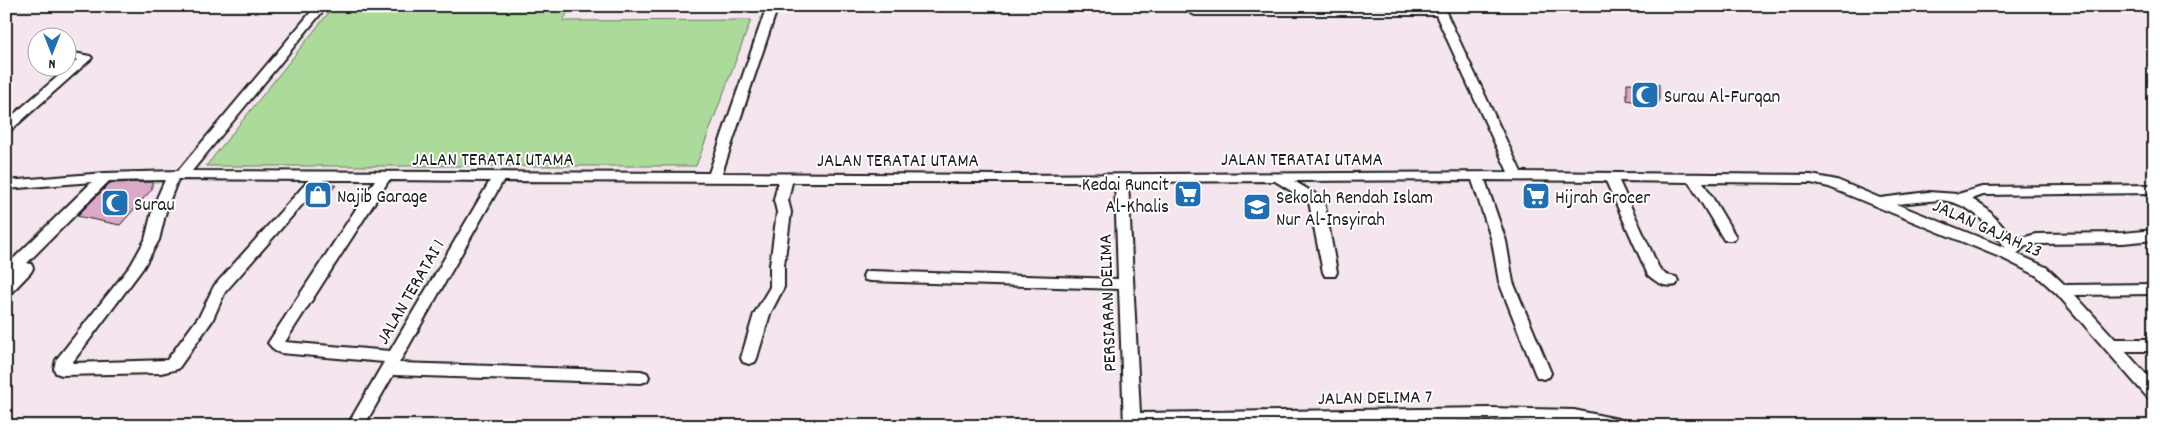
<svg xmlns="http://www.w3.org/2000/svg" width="2160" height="432" viewBox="0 0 2160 432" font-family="Dekko,sans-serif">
	<rect width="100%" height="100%" fill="#f4e5ee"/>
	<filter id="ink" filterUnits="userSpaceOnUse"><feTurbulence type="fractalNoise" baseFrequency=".02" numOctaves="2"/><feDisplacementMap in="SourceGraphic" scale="10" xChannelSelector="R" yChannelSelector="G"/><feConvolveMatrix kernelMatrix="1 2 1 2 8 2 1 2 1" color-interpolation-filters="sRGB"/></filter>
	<g filter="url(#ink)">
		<path fill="#abda9a" stroke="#647b5b" d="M334,6H571L563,21L751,20L696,166H206Z"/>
		<g fill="#daa9c8" stroke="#1c1c1c">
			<path d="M1627,83L1659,84V102L1647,100V104L1627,100Z"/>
			<path d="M152,182V189L120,225L77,216L110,183Z"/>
			<path d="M322,185H336L320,205L305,204Z"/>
		</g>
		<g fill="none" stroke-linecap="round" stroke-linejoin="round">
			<defs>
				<g id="minor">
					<path d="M316,6H327L192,171L709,173L767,6H778L722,173L999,175L1508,172L1436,15H1195L1189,12L1195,9H1433L1432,6H1443L1521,172L1811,175L1837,180L1880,198L1928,192L1958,194L1982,187L2154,185V193L1983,195L1972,199L1988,210L2015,240L2036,234L2123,233L2154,230V240L2123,243L2036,244L2025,246L2017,254L2046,267L2065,285L2154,284V294L2075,295L2115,339H2154V351H2125L2154,383V400L2148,398L2057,294L2036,275L2002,258L1829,187L1811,183L1703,182L1736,237L1734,240H1724L1689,182L1619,181L1659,268L1666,275L1676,277L1678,281L1676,285C1665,288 1656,282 1648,275L1606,181L1485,180L1506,241L1513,282L1551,373L1549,377L1543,379L1537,377L1535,373L1499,282L1492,241L1472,180L1294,181L1319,196L1325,206L1337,272L1335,276H1325L1323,272L1309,202L1275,181L1128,182L1140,413L1490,408L1574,410L1618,419L1624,421L1626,426L1490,420L1124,426L1119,289L870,281L865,280L863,276L865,272L870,271L1118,279L1115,182H792L788,200L791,212L784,265V287L770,314L757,358L755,362L749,364L743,362L741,358L754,314L770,287V265L777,212L774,200L778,182L503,181L399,363L641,371L647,373L649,377L647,381L641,383L393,375L364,426H347L384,362L280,353L275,351L268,343L375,180H324L225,292L212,321L178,369L161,373L62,375L56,373L54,369L56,360L131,265L145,240L153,207L165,180L109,181L27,263L31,264L33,268L31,272L11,293L6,294V266L92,182L6,189V181L105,173L178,171ZM178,179L309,180L214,286L200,315L167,360L72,363L143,268L159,240L167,207ZM389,180L490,181L390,351L285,342ZM1940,200C1972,203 1987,224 2006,248L1896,204Z"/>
					<path d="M68,52L90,56L92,58L10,131L6,132V121L77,60L68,58Z"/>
				</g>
			</defs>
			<use href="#minor" stroke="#1c1c1c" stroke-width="4"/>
			<use href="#minor" fill="#fff" fill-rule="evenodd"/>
		</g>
	</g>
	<defs>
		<symbol id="mosque-square" viewBox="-11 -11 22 22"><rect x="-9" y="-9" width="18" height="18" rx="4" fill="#1f6fb2" stroke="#fff"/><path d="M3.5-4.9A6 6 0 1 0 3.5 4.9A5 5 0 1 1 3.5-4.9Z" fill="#fff"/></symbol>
		<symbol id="supermarket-square" viewBox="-11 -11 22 22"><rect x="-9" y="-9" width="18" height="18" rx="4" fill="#1f6fb2" stroke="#fff"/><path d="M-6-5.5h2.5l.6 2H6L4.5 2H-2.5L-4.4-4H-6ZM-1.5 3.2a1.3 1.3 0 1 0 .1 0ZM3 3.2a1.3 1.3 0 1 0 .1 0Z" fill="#fff"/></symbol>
		<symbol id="shop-square" viewBox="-11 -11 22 22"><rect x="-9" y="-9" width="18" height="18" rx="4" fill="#1f6fb2" stroke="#fff"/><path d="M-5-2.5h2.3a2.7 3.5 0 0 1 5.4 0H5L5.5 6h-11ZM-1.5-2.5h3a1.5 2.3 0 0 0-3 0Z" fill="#fff"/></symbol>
		<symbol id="school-square" viewBox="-11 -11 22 22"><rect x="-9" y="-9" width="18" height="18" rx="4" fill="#1f6fb2" stroke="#fff"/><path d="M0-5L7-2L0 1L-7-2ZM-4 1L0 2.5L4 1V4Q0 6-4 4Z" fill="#fff"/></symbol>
	</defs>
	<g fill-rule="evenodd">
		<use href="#mosque-square" x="1629" y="79" width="32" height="32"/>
		<use href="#supermarket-square" x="1172" y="178" width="32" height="32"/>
		<use href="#shop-square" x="302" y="179" width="32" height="32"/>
		<use href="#supermarket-square" x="1520" y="180" width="32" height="32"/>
		<use href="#mosque-square" x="99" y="187" width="32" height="32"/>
		<use href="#school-square" x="1241" y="191" width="32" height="32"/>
	</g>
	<g text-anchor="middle" stroke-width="4" stroke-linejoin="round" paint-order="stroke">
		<g font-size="19" fill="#1c1c1c" stroke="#fff" text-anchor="start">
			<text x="1664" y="102">Surau Al-Furqan</text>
			<text x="1169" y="190" text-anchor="end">Kedai Runcit<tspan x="1169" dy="22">Al-Khalis</tspan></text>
			<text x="337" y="202">Najib Garage</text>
			<text x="1276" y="203">Sekolah Rendah Islam<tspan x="1276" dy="22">Nur Al-Insyirah</tspan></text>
			<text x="1555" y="203">Hijrah Grocer</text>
			<text x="134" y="210">Surau</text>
		</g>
		<g font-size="19" fill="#1c1c1c" stroke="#fff">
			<text x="493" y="165">JALAN TERATAI UTAMA</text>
			<text x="1302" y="165">JALAN TERATAI UTAMA</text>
			<text x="898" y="166">JALAN TERATAI UTAMA</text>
			<text transform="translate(1988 227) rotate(24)" y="7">JALAN GAJAH 23</text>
			<text transform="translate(409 291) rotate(-60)" y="7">JALAN TERATAI 1</text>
			<text transform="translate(1106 303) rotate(-92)" y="7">PERSIARAN DELIMA</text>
			<text transform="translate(1375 396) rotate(-1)" y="7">JALAN DELIMA 7</text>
		</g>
	</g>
	<rect width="2160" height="432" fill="none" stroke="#fff" stroke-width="25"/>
	<rect x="12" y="12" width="2135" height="407" fill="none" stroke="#1c1c1c" stroke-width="2" filter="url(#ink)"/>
	<g transform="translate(52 52) rotate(180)"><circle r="24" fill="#ffffff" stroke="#a4a4a4"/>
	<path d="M0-4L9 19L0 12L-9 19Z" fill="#1f6fb2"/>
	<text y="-8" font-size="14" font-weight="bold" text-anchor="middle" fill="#1c1c1c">N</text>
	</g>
</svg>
